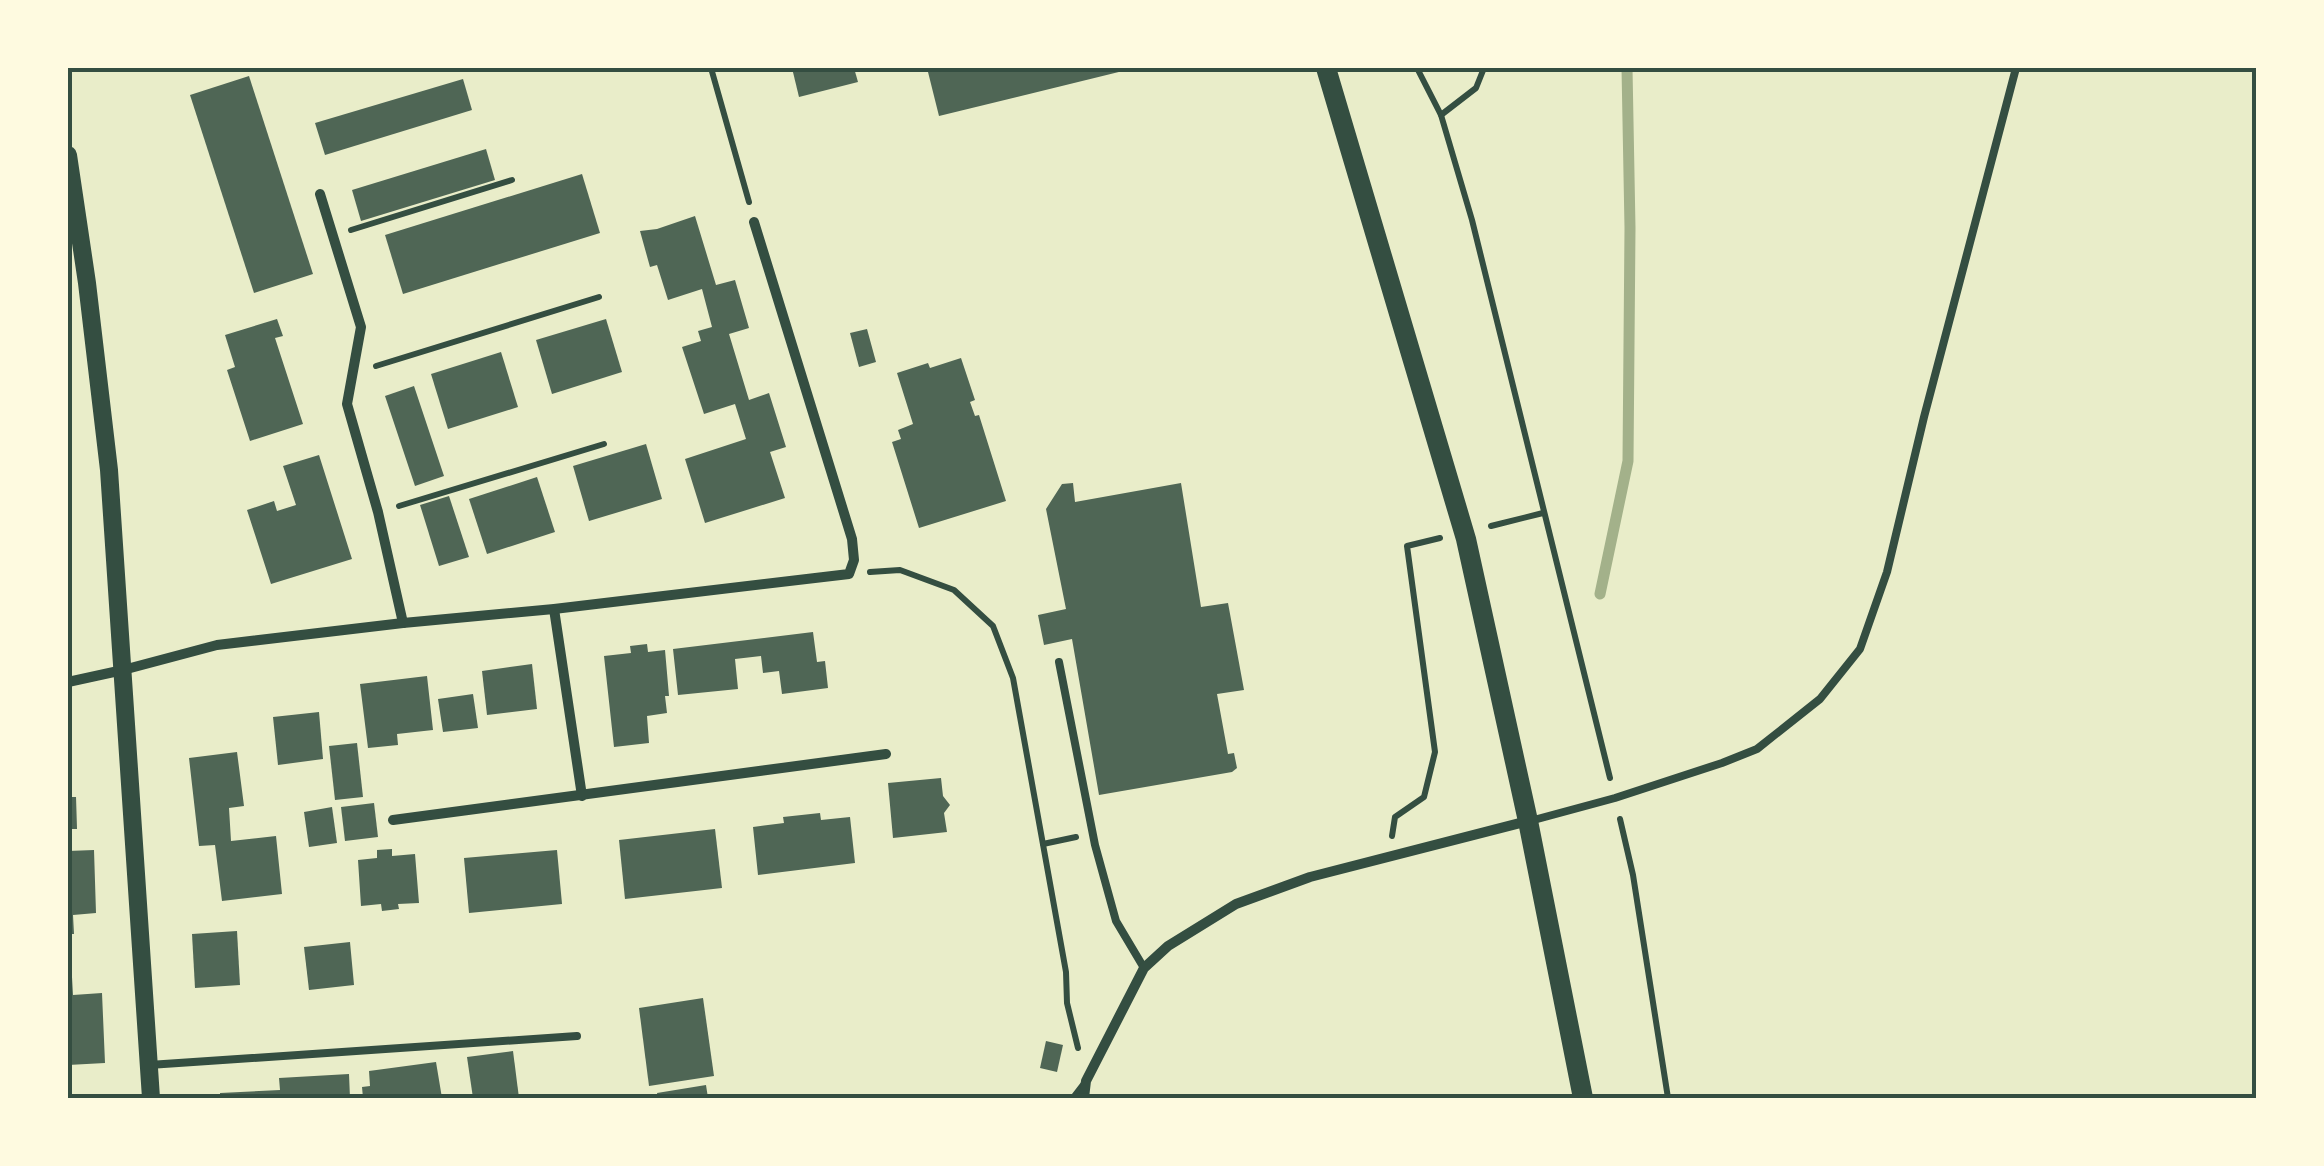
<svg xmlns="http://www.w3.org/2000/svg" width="2324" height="1166" viewBox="0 0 2324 1166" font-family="'Sofia Sans Condensed',sans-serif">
	<rect width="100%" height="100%" fill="#e9edc9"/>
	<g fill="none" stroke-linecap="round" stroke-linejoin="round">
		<path stroke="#a3b18a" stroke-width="11" d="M1600,594L1628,461L1630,228L1627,68"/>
	</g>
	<g fill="#4f6655">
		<path d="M792,68H854L858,82L799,97Z"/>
		<path d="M927,68H1131V69L939,116Z"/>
		<path d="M249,76L313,274L254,293L190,95Z"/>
		<path d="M463,79L472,110L325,155L315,123Z"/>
		<path d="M486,149L495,180L361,221L352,190Z"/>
		<path d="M582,174L600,233L403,294L385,235Z"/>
		<path d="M695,216L716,285L735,280L749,328L729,334L749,400L769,393L786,447L770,452L785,498L705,523L685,459L746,439L735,404L704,414L682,347L701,341L698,331L712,327L702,289L668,300L657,265L650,267L640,231L657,229Z"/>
		<path d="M277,319L283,336L275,338L303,424L250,441L227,370L235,367L225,335Z"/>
		<path d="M606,319L622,372L552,394L536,340Z"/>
		<path d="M867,329L876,362L859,367L850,333Z"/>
		<path d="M501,352L518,407L448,429L431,374Z"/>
		<path d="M961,358L975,400L970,402L975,416L979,415L1006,501L919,528L892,442L901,439L898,430L913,424L897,373L928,363L930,368Z"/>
		<path d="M414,386L444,476L415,486L385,396Z"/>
		<path d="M646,444L662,499L589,521L573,466Z"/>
		<path d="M319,455L352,559L271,584L247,510L274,501L277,511L296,505L283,466Z"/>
		<path d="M537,477L555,532L487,554L469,499Z"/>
		<path d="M1073,483L1075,502L1181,483L1201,607L1228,603L1244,690L1217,694L1228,754L1234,753L1237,768L1232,772L1099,795L1072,639L1044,645L1038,615L1066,609L1046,509L1062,484Z"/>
		<path d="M449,496L469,557L439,566L420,505Z"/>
		<path d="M813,632L817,662L825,661L828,688L782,694L779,671L763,673L761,656L735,659L738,689L678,695L673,649Z"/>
		<path d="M647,644L648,652L665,650L669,696H665L667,713L647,716L649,743L614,747L604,656L631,653L630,646Z"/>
		<path d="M532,664L537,709L487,715L482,671Z"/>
		<path d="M427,676L433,730L397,734L398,745L368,748L360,684Z"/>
		<path d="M473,694L478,728L443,732L438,699Z"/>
		<path d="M319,712L323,759L278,765L273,717Z"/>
		<path d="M357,743L363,797L335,800L329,746Z"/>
		<path d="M237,752L244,806L229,808L231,841L276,836L282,894L222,901L215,845L199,846L189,758Z"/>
		<path d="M941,778L943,796L950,805L944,813L947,832L893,838L888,783Z"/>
		<path d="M68,797H76L77,829H68Z"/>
		<path d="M374,803L378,837L345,841L341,807Z"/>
		<path d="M332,807L337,843L309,847L304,812Z"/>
		<path d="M820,813L821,820L850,817L855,863L758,875L753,827L784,823L783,817Z"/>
		<path d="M715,829L722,888L625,899L619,840Z"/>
		<path d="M392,849V856L415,854L419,903L398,904L399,909L382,911L381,904L361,906L358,860L377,858V850Z"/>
		<path d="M94,850L96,913L73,915L74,934H68V851Z"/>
		<path d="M557,850L562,904L469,913L464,858Z"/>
		<path d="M237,931L240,985L195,988L192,934Z"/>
		<path d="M350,942L354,985L309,990L304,947Z"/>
		<path d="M68,959H71L73,995L102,993L105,1063L68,1065Z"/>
		<path d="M703,998L714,1076L649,1086L639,1008Z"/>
		<path d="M1046,1041L1063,1045L1057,1072L1040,1068Z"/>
		<path d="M513,1051L519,1098H473L467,1057Z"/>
		<path d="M436,1062L442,1098H363L362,1087L370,1086L369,1071Z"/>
		<path d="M349,1074L350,1098H220V1093L280,1090L279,1078Z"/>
		<path d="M706,1085L708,1098H658L657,1093Z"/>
	</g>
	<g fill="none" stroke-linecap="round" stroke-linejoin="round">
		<g stroke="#344e41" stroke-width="6">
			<path d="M711,68L749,202"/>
			<path d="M1417,68L1441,115L1472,220L1610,778"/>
			<path d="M1441,115L1476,88L1484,68"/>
			<path d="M351,230L512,180"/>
			<path d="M376,366L599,297"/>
			<path d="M399,506L604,444"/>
			<path d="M1491,526L1543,513"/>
			<path d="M870,572L900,570L954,590L993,626L1013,678L1066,972L1067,1003L1078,1048"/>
			<path d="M1620,819L1633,875L1668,1098"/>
			<path d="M1392,836L1395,817L1424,797L1435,752L1407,546L1440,538"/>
			<path d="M1043,844L1076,837"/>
		</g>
		<g stroke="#344e41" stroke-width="8">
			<path d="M1059,662L1095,845L1116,921L1144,968"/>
			<path d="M1530,821L1615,798L1722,763L1757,749L1820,699L1860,649L1887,572L1924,417L2016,68"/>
			<path d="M149,1065L577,1036"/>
			<path d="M1074,1098L1084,1085"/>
		</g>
		<g stroke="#344e41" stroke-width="10">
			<path d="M320,194L361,327L347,404L378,512L403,623"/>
			<path d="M554,609L582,796"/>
			<path d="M68,682L123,670L217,645L403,623L554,609L849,574L854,560L852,539L754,222"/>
			<path d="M393,820L886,754"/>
			<path d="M1084,1098L1086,1081L1144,968L1168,946L1236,904L1310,877L1528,821"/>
		</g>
		<path stroke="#344e41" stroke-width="18" d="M68,155L87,283L109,470L151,1098"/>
		<path stroke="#344e41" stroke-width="20" d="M1326,68L1466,539L1528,821L1583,1098"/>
	</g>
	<rect width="2324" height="1166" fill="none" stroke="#fefae0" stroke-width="140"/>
	<rect x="70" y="70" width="2184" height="1026" fill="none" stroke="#344e41" stroke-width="4"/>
</svg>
